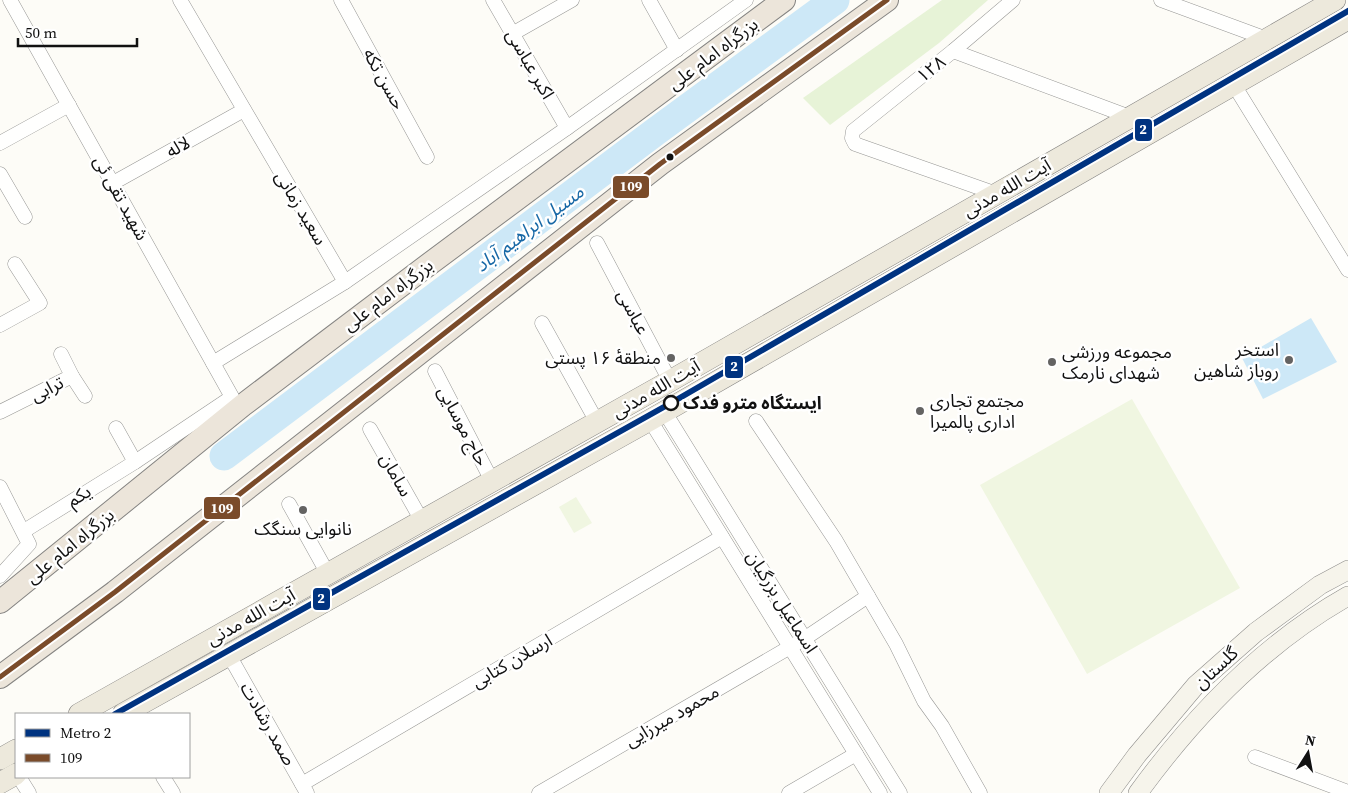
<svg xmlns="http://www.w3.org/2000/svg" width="1348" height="793" viewBox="0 0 1348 793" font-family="'Source Serif 4','Noto Sans Arabic',serif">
	<rect width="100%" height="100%" fill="#fdfcf7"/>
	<path fill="#e7f3d7" d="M942,0H988L939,43L830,125L803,98Z"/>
	<g fill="#f0f6e1">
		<path d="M1132,399L1240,588L1087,674L980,485Z"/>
		<path d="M576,497L592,523L574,533L559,507Z"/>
	</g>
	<path fill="#cde8f7" d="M1311,318L1337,362L1263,399L1242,358Z"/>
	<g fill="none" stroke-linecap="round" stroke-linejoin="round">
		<path stroke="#cde8f7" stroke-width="29" d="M224,456L655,132L835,0"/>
		<defs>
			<g id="minor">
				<path d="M10,0L232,397L135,462L24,531"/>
				<path d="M180,0L345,282L213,363"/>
				<path d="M341,0L427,157"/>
				<path d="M493,0L567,128"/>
				<path d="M649,0L677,50"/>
				<path d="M1161,0L1267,39"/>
				<path d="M512,34L572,0"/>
				<path d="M953,51L1130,117"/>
				<path d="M1234,85L1348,270"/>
				<path d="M0,143L69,105"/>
				<path d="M0,174L25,217"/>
				<path d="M113,183L244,110"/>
				<path d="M997,194L855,144L852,138L853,131L953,51L1013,0"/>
				<path d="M597,243L670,381"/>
				<path d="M345,282L567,128L746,0"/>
				<path d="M542,323L597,422"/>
				<path d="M0,325L40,303L15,264"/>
				<path d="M435,371L492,481"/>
				<path d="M72,376L85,396"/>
				<path d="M664,411L900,793"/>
				<path d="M0,412L72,376L61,354"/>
				<path d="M650,420L880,793"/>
				<path d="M756,421L836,541L896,644L924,701L942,726L980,793"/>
				<path d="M116,428L135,462"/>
				<path d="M370,429L422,521"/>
				<path d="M0,487L29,544L0,576"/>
				<path d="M289,504L328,574"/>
				<path d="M229,655L307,793"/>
				<path d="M1255,757L1348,792"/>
				<path d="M19,777L29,793"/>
				<path d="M163,777L173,793"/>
				<path d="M302,784L722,537"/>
				<path d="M539,793L804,639L868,596"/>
				<path d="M789,793L856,754"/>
			</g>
			<g id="secondary">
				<path d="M1109,793L1137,755L1196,685L1256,632L1320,585L1348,570"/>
				<path d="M1138,793C1194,716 1265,643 1348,596"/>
			</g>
			<g id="primary">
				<path d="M79,714L670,381L1335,0"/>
				<path d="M123,714L650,420L1348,19"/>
				<path d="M0,759L16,750"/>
				<path d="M0,783L16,774"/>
			</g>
			<g id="trunk">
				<path d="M0,602L243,405L424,268L784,0"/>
				<path d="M0,677L115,592L660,164L887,0"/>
			</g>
		</defs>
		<use href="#minor" stroke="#979795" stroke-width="15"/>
		<use href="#secondary" stroke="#8e8d8b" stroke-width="20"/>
		<use href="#primary" stroke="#858482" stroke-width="22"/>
		<use href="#trunk" stroke="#858482" stroke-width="24"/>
		<use href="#minor" stroke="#fffffe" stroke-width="14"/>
		<use href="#secondary" stroke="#f6f4eb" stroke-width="19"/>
		<use href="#primary" stroke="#ede9dc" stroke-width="21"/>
		<use href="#trunk" stroke="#ece5da" stroke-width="22"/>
		<defs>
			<path id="bus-1" d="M0,677L115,592L660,164L887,0"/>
		</defs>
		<use href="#bus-1" stroke="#fff" stroke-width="9"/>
		<use href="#bus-1" stroke="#7a4b2a" stroke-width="5"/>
		<defs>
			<path id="metro-1" d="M115,714L671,403L1348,11"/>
		</defs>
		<use href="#metro-1" stroke="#fff" stroke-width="10"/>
		<use href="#metro-1" stroke="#003380" stroke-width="6"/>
	</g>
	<circle fill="#111" stroke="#fff" stroke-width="2" cx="670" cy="157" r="4.5"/>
	<g fill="#646362" stroke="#fff" stroke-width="2">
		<circle cx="671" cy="358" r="5"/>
		<circle cx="1289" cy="360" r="5"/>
		<circle cx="1052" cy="362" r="5"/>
		<circle cx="920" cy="411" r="5"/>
		<circle cx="303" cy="510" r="5"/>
	</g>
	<circle fill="#fff" stroke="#111" stroke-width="2.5" cx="671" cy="403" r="7"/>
	<g text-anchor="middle" stroke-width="5" stroke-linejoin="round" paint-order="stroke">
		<g font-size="18" fill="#111" stroke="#fff">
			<text transform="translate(713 54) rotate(-37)" y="6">بزرگراه امام علی</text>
			<text transform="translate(530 64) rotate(60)" y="6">اکبر عباسی</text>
			<text transform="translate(931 69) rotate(-38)" y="6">۱۲۸</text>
			<text transform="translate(384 79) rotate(61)" y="6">حسن تکه</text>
			<text transform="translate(178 147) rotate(-29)" y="6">لاله</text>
			<text transform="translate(1007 188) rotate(-30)" y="6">آیت الله مدنی</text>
			<text transform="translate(121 198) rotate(61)" y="6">شهید تقی ئی</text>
			<text transform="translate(301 208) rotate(59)" y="6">سعید زمانی</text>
			<text transform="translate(388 295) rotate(-37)" y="6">بزرگراه امام علی</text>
			<text transform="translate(633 312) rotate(62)" y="6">عباسی</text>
			<text transform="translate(47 389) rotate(-27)" y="6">ترابی</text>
			<text transform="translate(656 389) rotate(-30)" y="6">آیت الله مدنی</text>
			<text transform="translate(463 426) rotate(62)" y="6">حاج موسایی</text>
			<text transform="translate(396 475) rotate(61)" y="6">سامان</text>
			<text transform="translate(79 496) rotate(-32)" y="6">یکم</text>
			<text transform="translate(70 546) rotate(-39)" y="6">بزرگراه امام علی</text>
			<text transform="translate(782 602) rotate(58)" y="6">اسماعیل بزرگیان</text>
			<text transform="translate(251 617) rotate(-29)" y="6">آیت الله مدنی</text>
			<text transform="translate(512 661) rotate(-30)" y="6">ارسلان کتابی</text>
			<text transform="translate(1216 668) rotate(-43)" y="6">گلستان</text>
			<text transform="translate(672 716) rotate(-30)" y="6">محمود میرزایی</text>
			<text transform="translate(268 724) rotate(60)" y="6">صمد رشادت</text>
		</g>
		<g font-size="18" fill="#111" stroke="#fff" text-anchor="end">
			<text x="1279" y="356">استخر<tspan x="1279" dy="21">روباز شاهین</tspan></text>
			<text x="1062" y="358" text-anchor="start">مجموعه ورزشی<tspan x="1062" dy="21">شهدای نارمک</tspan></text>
			<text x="661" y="364">منطقهٔ ۱۶ پستی</text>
			<text x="930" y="407" text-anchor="start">مجتمع تجاری<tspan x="930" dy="21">اداری پالمیرا</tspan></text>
			<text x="303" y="535" text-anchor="middle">نانوایی سنگک</text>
		</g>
		<g font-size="18" font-weight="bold" fill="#111" stroke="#fff" text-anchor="start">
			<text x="683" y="409">ایستگاه مترو فدک</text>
		</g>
		<g font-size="19" font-style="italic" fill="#1768a6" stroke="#fff">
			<text transform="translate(529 228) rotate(-37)" y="7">مسیل ابراهیم آباد</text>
		</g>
	</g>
	<g stroke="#fff" stroke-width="2">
		<rect x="1134" y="118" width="19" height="24" rx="5" fill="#003380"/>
		<rect x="612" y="175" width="38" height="24" rx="5" fill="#7a4b2a"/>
		<rect x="724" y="355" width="20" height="24" rx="5" fill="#003380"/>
		<rect x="203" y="496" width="38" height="24" rx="5" fill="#7a4b2a"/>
		<rect x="312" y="587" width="19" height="24" rx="5" fill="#003380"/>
	</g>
	<g font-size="14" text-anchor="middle" font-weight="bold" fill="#fff">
		<text x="1143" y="134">2</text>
		<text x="631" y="191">109</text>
		<text x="734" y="371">2</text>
		<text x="222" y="513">109</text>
		<text x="321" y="603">2</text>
	</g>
	<rect x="15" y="713" width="175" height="65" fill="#ffffff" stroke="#a0a0a0"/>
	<rect x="25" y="729" width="25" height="8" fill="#003380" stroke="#a0a0a0"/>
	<text x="60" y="738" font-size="15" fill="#111111">Metro 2</text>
	<rect x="25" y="754" width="25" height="8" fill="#7a4b2a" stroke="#a0a0a0"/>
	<text x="60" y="763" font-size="15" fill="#111111">109</text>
	<g transform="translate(1308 753) rotate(11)" stroke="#ffffff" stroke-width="4" paint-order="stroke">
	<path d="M0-4L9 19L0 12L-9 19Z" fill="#111111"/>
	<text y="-8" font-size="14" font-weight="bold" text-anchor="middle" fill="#111111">N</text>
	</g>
	<path d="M18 38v8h119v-8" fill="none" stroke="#111111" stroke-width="2.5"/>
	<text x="25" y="38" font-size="15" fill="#111111" stroke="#ffffff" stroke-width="4" paint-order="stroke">50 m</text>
</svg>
